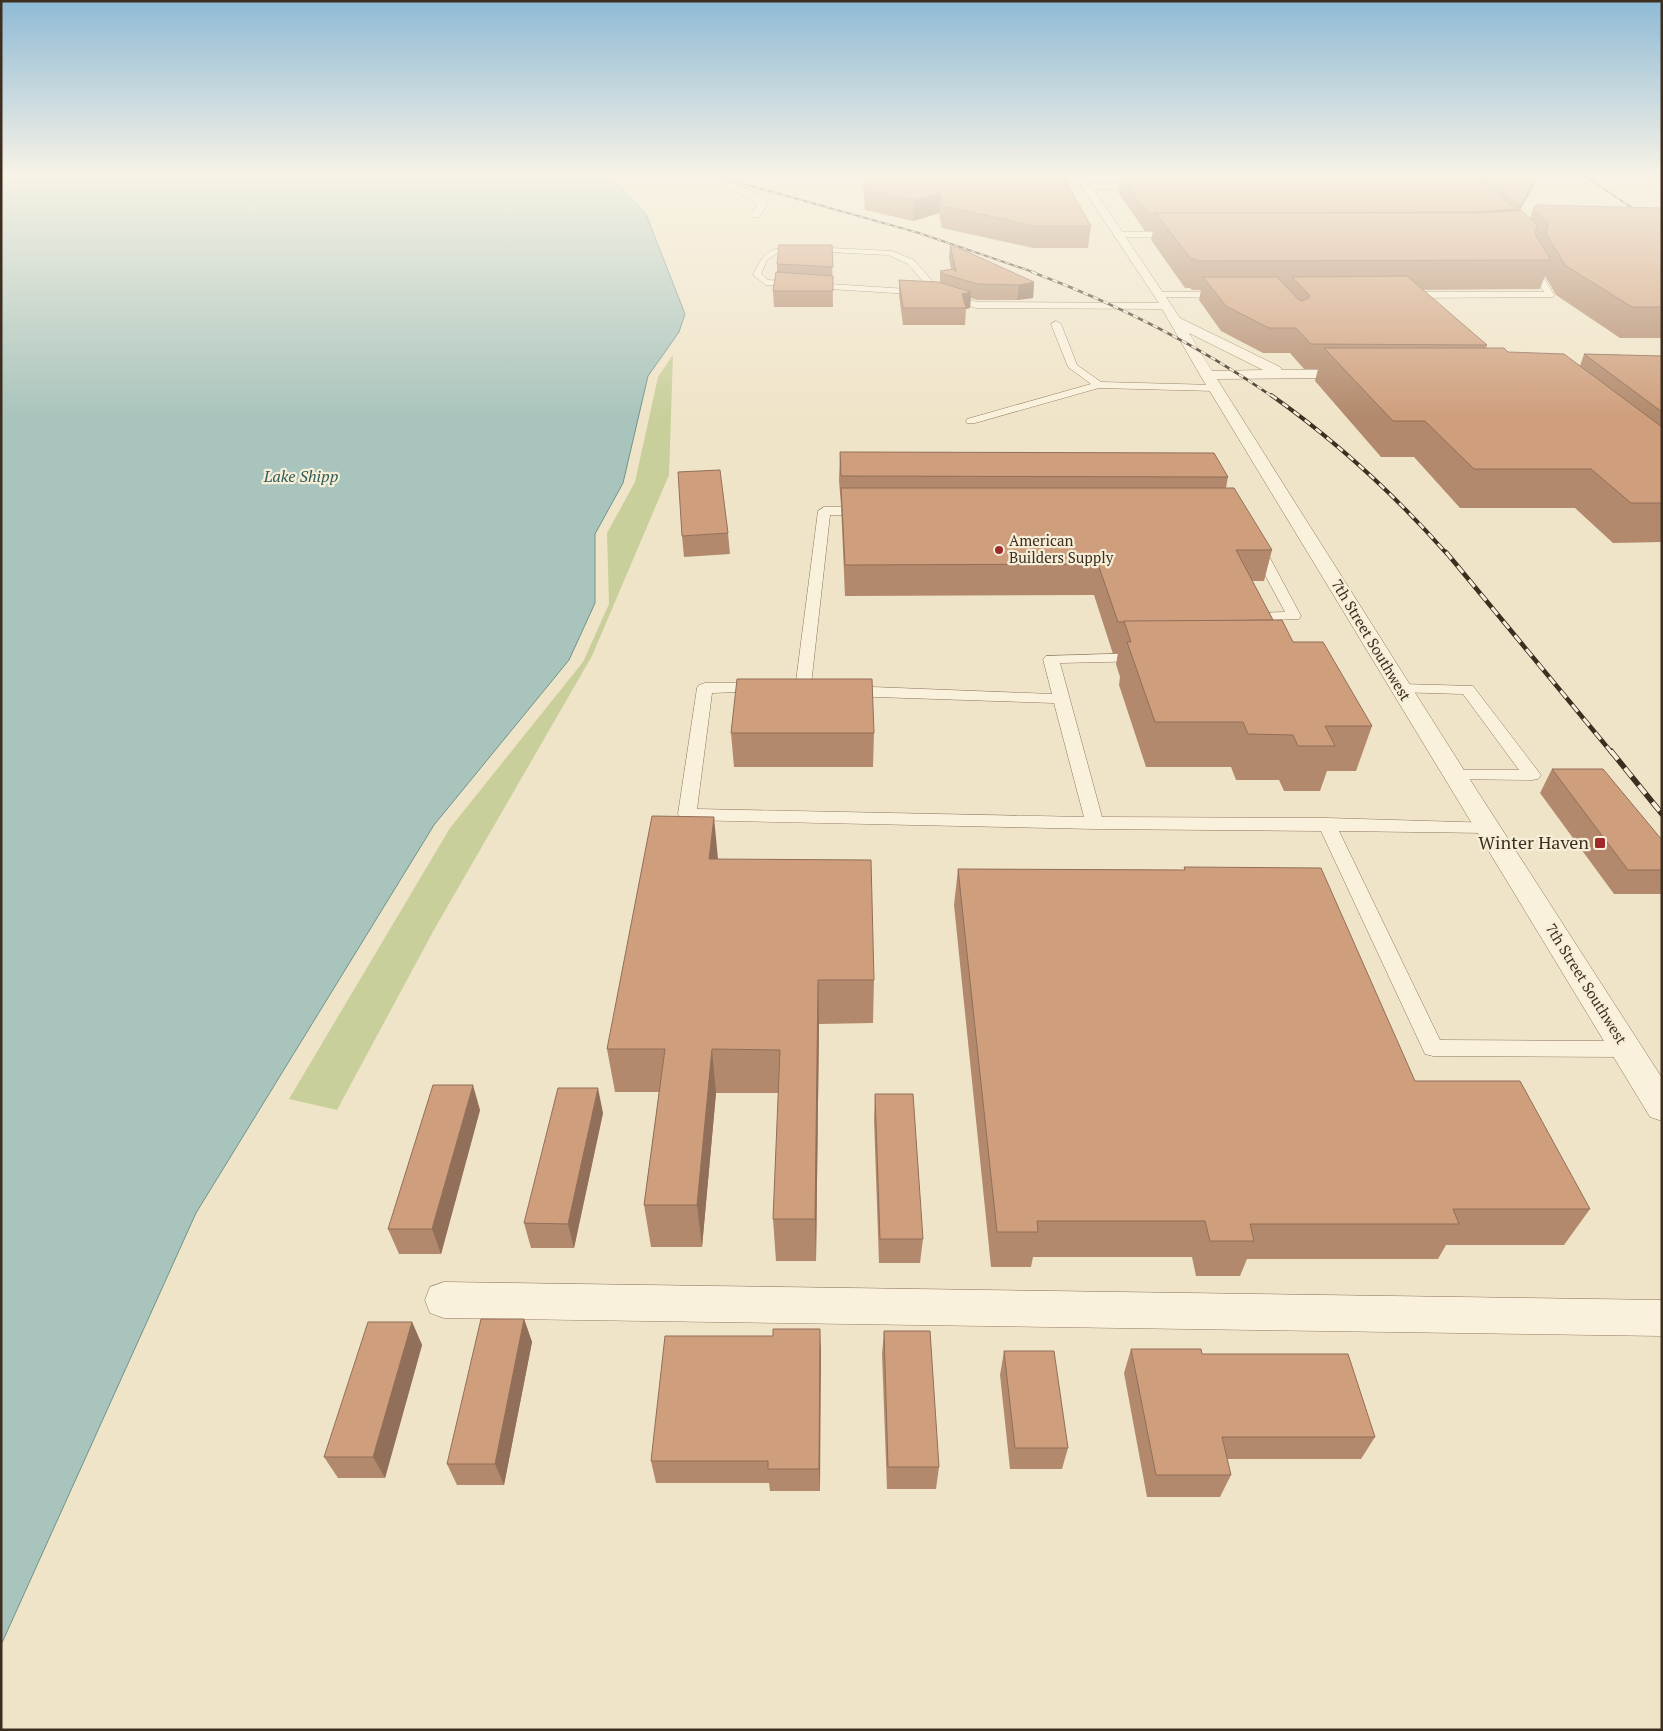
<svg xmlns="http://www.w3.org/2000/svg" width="1663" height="1731" viewBox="0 0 1663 1731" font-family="'PT Serif',serif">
	<rect width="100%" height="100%" fill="#f0e4c8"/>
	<path fill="#c9cf9b" d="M673,355L669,475L592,656L435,928L337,1110L289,1099L450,828L583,662L609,604L607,533L635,482L658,377Z"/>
	<path fill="#a9c4bc" stroke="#6f938a" d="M1,175H601L618,184L646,214L685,314L679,332L648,376L623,483L595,534V603L569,660L434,825L196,1213L1,1645Z"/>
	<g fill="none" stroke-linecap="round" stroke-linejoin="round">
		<defs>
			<g id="service">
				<path d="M810,247L892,251L914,260L941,291L977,302L1166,303L1170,306L1166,309L976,308L935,295L908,264L888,255L810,251L777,253L767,260L761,274L768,280L923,290L926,291V295L766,285L753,275C767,243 778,248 810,247Z"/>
				<path d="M1528,260L1535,262L1554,295L1553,297L1403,298L1399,295L1403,292H1544L1527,262Z"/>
				<path d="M1159,292H1226L1230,295L1226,298L1156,297L1155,295Z"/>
				<path d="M1056,321L1061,324L1077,365L1101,382L1215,385L1220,388L1215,391L1099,388L975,423H967L966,421L967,419L1091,384L1068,367L1051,324Z"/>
				<path d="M824,507H866L872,511L866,515H830L811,685L825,687L827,690L825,693C816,695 806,694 797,692L795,689L818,511Z"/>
				<path d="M1256,541L1263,545L1301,616L1299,619L1266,620L1268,625L1266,628H1256L1249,616L1251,613L1285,612L1249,545Z"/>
				<path d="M1142,653L1147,655L1150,658L1147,661L1060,663L1102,817L1327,818L1494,823L1497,827L1494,831L1488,833L1339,831L1440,1040L1626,1041L1634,1043L1637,1049L1634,1055L1626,1057L1433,1056L1425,1054L1321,831L1095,829L687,820L681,818L678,814L697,688L699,685L705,683H761L767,685L769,688L767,691L712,693L697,809L1084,817L1054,703L847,696L841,694L839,691L841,688L847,686L1052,694L1043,659L1046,656Z"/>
				<path d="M1401,684L1473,686L1541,775L1538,779L1532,780L1448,779L1445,775L1448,771L1454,770H1519L1463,694L1395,692L1393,689L1395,686Z"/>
			</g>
			<g id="minor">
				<path d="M684,175C706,174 754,186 768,203L759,217H751L750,215L758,204L737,192Z"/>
				<path d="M1631,180L1662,181V187L1628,185L1626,183Z"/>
				<path d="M1087,184H1156L1161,187L1156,190L1084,189V185Z"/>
				<path d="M1121,232H1188L1194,235L1188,238L1117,237L1115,235Z"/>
				<path d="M444,1282L1662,1300V1336L444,1318L430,1313L425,1300L430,1287Z"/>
			</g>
			<path id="tertiary" d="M1074,175H1084L1180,318L1280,367L1282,370H1353L1358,371L1360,374L1358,377L1353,378L1217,379L1467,775L1662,1078V1121L1650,1117L1200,375L1157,300ZM1189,333L1263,370L1212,371Z"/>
		</defs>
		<use href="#service" stroke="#8d765c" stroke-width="1"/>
		<use href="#minor" stroke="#8d765c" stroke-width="1"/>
		<use href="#tertiary" stroke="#8d765c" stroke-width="1"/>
		<use href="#service" fill="#faf1dc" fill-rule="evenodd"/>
		<use href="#minor" fill="#faf1dc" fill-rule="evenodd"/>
		<use href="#tertiary" fill="#faf1dc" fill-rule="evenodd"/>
		<defs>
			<g id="rail-far4">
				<path d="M712,175L919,233L1036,273"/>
				<path d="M1586,177L1662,228"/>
			</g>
			<path id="rail-far3" d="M1032,272C1117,304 1198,345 1273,397"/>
			<path id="rail-far2" d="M1271,395C1336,441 1394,494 1447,554"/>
			<path id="rail-far1" d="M1446,552L1612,753"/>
			<path id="rail" d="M1611,751L1662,814"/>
		</defs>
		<use href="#rail-far4" stroke="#3d2e20" stroke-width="2"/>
		<use href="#rail-far3" stroke="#3d2e20" stroke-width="2.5"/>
		<use href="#rail-far2" stroke="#3d2e20" stroke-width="4"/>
		<use href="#rail-far1" stroke="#3d2e20" stroke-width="4.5"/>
		<use href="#rail" stroke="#3d2e20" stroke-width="5.5"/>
		<use href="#rail-far4" stroke="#f7eed8" stroke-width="1" stroke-dasharray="4.5" stroke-linecap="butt"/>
		<use href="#rail-far3" stroke="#f7eed8" stroke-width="2" stroke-dasharray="5.5" stroke-linecap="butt"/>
		<use href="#rail-far2" stroke="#f7eed8" stroke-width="2.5" stroke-dasharray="7" stroke-linecap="butt"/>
		<use href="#rail-far1" stroke="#f7eed8" stroke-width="3" stroke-dasharray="9" stroke-linecap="butt"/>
		<use href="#rail" stroke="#f7eed8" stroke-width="4" stroke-dasharray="11" stroke-linecap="butt"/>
	</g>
	<g fill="#b2896c">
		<path d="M862,175H1062L1091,226L1088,248H1033L942,228L939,213L913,221L865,210Z"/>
		<path d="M1126,175H1464L1463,177H1470L1467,175H1540L1520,210L1530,219L1533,209L1662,208V338H1620L1556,295L1545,276L1540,289L1422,290L1487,345L1486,348L1580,366L1584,354L1662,356V542L1613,543L1575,508H1460L1414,457H1381L1315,381L1318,369H1304L1290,353H1263L1221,331L1199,300L1201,290H1192L1190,288H1185L1151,240L1153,231H1145L1118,192L1120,176H1127Z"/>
		<path d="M1636,175H1662V180L1644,179Z"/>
		<path d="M950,244L1034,282L1033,298L1017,300H977L971,298L970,308L966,309L965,325H903L899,295V280L940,283V271L951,269L949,258Z"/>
		<path d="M832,245L833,307H774L773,291L777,272V264Z"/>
		<path d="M840,452L1228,477L1226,488L1272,550L1264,581H1252L1273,620L1372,726L1356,771H1327L1320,791H1284L1279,780H1236L1231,767H1146L1119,685L1120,677L1116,664L1118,653L1113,654L1094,595L845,596L841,505L839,481Z"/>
		<path d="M728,533L730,554L684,557L682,536Z"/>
		<path d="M731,733H874L873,767H734Z"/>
		<path d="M1552,769L1662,840V894H1614L1540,793Z"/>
		<path d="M718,859L874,980L873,1023L819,1024L816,1261H776L773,1219L779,1093H716L702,1247H651L644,1205L659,1092H615L607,1049Z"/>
		<path d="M1184,867L1415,1081L1590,1209L1564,1245H1446L1438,1259H1247L1240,1276H1196L1192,1257H1033L1031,1267H991L954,905L958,869L1184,870Z"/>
		<path d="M875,1094L923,1239L920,1263H879L874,1119Z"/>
		<path d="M480,1110L441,1254H399L388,1229Z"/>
		<path d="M603,1113L574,1248H531L524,1223Z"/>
		<path d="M524,1319L532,1342L504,1485H457L447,1464Z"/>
		<path d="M412,1322L422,1345L385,1478H338L324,1457Z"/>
		<path d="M820,1329V1491H770L769,1483H656L651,1461L773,1336Z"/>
		<path d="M884,1331L939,1467L936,1489H887L882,1354Z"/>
		<path d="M1131,1349L1202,1354L1375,1437L1361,1459H1227L1231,1475L1220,1497H1147L1124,1373Z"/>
		<path d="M1004,1351L1068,1448L1062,1469H1010L1000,1375Z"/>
	</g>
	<g fill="#916f58">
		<path d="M1538,175H1540L1516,217L1520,206Z"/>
		<path d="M940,193L939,213L913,221L914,200Z"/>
		<path d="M1516,209L1510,227L1476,212Z"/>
		<path d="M1034,282L1033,298L1017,300L1019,285Z"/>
		<path d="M971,292L970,308L966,309L962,294Z"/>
		<path d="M714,817L718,859H709Z"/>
		<path d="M818,980L819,1024L816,1261L815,1219Z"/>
		<path d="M712,1049L716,1093L702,1247L697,1205Z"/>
		<path d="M473,1085L480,1110L441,1254L432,1229Z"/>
		<path d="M598,1088L603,1113L574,1248L568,1224Z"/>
		<path d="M524,1319L532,1342L504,1485L495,1464Z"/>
		<path d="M412,1322L422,1345L385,1478L373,1457Z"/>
		<path d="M820,1329L821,1352L820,1491L819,1469Z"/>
	</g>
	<g fill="#cf9f7d" stroke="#916f58">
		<path d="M864,175H1062L1091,226H1035L943,206L940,193L914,200L866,190Z"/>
		<path d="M1483,175H1538L1520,206Z"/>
		<path d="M1120,176L1477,177L1516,209L1476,212L1148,213Z"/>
		<path d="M1536,205L1662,208V307H1632L1566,266L1546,234L1548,224L1533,209Z"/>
		<path d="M1521,210L1537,225L1535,234L1551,260L1197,261L1196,259H1191L1156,213H1480Z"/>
		<path d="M950,244L1034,282L1019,285L978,284L943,274L940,271L955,269L956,272Z"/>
		<path d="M779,245H832L833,267L777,264Z"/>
		<path d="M776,272L833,276V291H773Z"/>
		<path d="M1407,276L1487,345L1311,344L1296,328H1269L1226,306L1203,277H1277L1298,299L1302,301L1309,298V295L1292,277Z"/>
		<path d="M899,280L938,282L971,292L962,294L966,308H903Z"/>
		<path d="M1324,348H1504L1508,352L1564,354L1662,427V503H1631L1591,469H1474L1425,421H1393Z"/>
		<path d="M1584,354L1662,356V412Z"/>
		<path d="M840,452L1214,453L1228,477L841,476Z"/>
		<path d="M720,470L728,533L682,536L678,472Z"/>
		<path d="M841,488H1234L1272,550H1236L1273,620L1118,622L1098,564L845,565Z"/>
		<path d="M1282,620L1293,642H1323L1372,726H1325L1335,746H1298L1293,735L1248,734L1243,722H1155L1127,642H1131L1124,621Z"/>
		<path d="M737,679H872L874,733H731Z"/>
		<path d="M1552,769H1603L1662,840V870H1628Z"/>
		<path d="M652,816L714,817L709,859L871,860L874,980H818L815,1219H773L780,1050L712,1049L697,1205H644L665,1049H607Z"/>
		<path d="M1184,867L1321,868L1415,1081H1520L1590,1209H1453L1459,1224H1250L1254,1241H1210L1205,1221H1037L1038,1232H997L958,869L1185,870Z"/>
		<path d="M433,1085H473L432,1229H388Z"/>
		<path d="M558,1088H598L568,1224L524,1223Z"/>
		<path d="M875,1094H913L923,1239H880Z"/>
		<path d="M481,1319H524L495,1464H447Z"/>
		<path d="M368,1322H412L373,1457H324Z"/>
		<path d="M773,1329H820L819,1469H768V1461H651L665,1336H773Z"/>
		<path d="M884,1331H930L939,1467H888Z"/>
		<path d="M1131,1349H1201L1202,1354H1348L1375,1437H1222L1231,1475H1156Z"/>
		<path d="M1004,1351H1054L1068,1448H1015Z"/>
	</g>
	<linearGradient id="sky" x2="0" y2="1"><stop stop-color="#8fbad6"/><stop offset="0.42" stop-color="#f8f3e6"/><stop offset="1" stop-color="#f8f3e6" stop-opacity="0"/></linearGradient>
	<rect width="1663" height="417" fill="url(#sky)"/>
	<g fill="#9e2a2b" stroke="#f7eed8" stroke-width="2">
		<circle cx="999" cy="550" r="5"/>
		<rect x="1594" y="837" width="12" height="12" rx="2.5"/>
	</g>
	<g text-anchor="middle" stroke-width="4.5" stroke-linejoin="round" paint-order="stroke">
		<g font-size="15" fill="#3d2e20" stroke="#f7eed8" text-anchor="start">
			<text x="1009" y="546">American<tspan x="1009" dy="17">Builders Supply</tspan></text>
		</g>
		<g font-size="15" fill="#3d2e20" stroke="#f7eed8">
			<text transform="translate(1371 640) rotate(59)" y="5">7th Street Southwest</text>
			<text transform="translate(1586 984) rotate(58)" y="5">7th Street Southwest</text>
		</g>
		<g font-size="16" font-style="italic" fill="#2f5d5a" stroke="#f7eed8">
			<text x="301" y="482">Lake Shipp</text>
		</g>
		<g font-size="18" fill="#3d2e20" stroke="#f7eed8" text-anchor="end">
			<text x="1589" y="849">Winter Haven</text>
		</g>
	</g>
	<rect width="1663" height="1731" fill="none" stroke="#3d2e20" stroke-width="5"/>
</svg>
